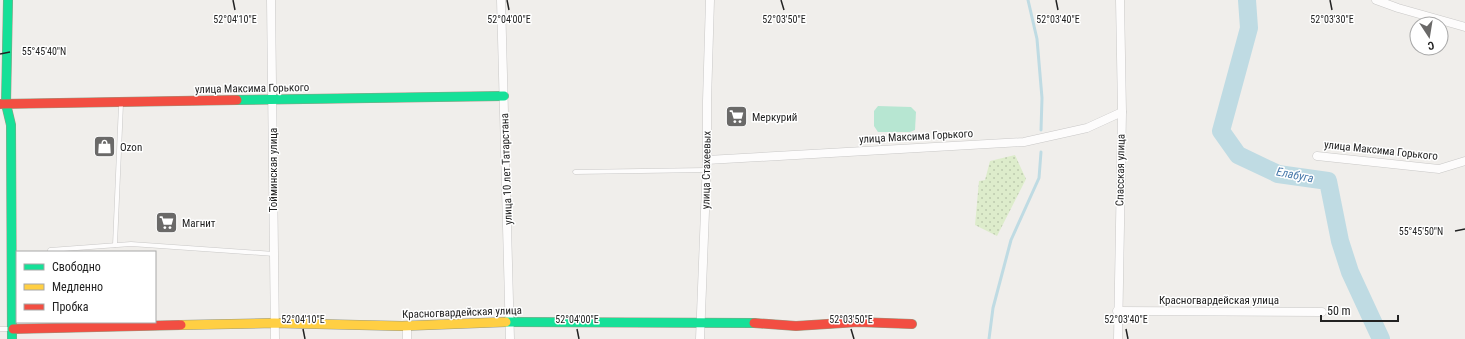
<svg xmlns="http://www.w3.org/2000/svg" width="1465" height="339" viewBox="0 0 1465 339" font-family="'Roboto Condensed',sans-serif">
	<defs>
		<pattern id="grass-dots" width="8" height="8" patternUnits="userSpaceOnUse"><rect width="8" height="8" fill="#ddeccb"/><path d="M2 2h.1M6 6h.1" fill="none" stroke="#bdcaae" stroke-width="1.8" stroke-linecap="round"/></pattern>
	</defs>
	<rect width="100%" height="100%" fill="#f0eeeb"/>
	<path fill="url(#grass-dots)" d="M1015,155L1026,179L997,236L975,225L979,181L985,180L990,161Z"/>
	<path fill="#b7e6d2" d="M878,106L911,107L916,112L915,130L910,132H878L874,126V111Z"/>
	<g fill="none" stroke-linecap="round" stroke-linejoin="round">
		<g stroke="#bfdbe3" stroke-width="3">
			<path d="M1028,0L1037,39L1042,98L1041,130"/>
			<path d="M989,339L993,308L1011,240L1039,178L1041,152"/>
		</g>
		<path stroke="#bfdbe3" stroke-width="18" d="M1247,0L1249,28L1221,131L1238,155L1278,174L1328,181L1340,241L1350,272L1381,339"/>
		<defs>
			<g id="lane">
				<path d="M575,172L706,170"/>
				<path d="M115,245L121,104"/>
				<path d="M50,252V250L131,244L274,254"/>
				<path d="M0,329H12"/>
			</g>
			<g id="street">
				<path d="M271,0L275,339"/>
				<path d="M501,0L510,339"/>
				<path d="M1376,0L1398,8L1465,27"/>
				<path d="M1317,156L1439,169L1465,161"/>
				<path d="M707,160L1024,142L1087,128L1122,112"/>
				<path d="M1117,311L1322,312"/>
				<path d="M407,326V339"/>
				<path d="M700,339L707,160V101L710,0"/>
				<path d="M1118,339L1122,112L1120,0"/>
			</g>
			<g id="fast">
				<path d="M8,0L6,104L11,125L12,339"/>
				<path d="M237,100L504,96"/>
				<path d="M506,322L754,323"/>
			</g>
			<path id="slow" d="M181,325L274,323L402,326L506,322"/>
			<g id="jam">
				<path d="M0,104L237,100"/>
				<path d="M754,323L796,326L858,322L912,324"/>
				<path d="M13,329L181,325"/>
			</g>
		</defs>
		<use href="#lane" stroke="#c9c8c7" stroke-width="5"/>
		<use href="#street" stroke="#c9c8c7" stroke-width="9"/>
		<use href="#fast" stroke="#999a82" stroke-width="10"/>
		<use href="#slow" stroke="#999a82" stroke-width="10"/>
		<use href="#jam" stroke="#999a82" stroke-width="10"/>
		<use href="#lane" stroke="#fdfcfc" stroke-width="4"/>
		<use href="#street" stroke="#fdfcfc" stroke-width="8"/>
		<use href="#fast" stroke="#16e098" stroke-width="9"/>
		<use href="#slow" stroke="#ffcf43" stroke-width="9"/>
		<use href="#jam" stroke="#f24e42" stroke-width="9"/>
	</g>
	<path fill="none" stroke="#222" stroke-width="1.5" d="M233,0L235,10M507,0L509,10M781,0L784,10M1056,0L1058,10M1330,0L1332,10M0,54L10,52M1455,231L1465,229M303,329L305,339M577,329L579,339M851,329L854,339M1126,329L1128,339"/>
	<defs>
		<symbol id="supermarket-square" viewBox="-11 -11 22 22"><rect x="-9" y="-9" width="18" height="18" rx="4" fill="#6a6968" stroke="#fff"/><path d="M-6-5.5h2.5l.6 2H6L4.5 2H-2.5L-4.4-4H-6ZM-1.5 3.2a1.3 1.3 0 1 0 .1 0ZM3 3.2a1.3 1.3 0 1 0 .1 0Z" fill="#fff"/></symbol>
		<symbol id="shop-square" viewBox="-11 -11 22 22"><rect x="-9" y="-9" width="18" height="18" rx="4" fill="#6a6968" stroke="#fff"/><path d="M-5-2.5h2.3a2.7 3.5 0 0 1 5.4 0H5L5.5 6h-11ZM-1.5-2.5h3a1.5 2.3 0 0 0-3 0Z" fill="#fff"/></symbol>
	</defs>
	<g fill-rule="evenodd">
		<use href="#supermarket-square" x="724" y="104" width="25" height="25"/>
		<use href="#shop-square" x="92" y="134" width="25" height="25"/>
		<use href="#supermarket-square" x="154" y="210" width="25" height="25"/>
	</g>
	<g text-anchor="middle" stroke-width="3" stroke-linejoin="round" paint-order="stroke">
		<g font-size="11" fill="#222" stroke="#fff">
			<text transform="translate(252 88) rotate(-1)" y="4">улица Максима Горького</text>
			<text transform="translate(916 136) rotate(-3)" y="4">улица Максима Горького</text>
			<text transform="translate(1381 150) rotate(6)" y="4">улица Максима Горького</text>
			<text transform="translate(506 169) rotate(-92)" y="4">улица 10 лет Татарстана</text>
			<text transform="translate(273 170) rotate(-90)" y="4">Тойминская улица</text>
			<text transform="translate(706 170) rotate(-89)" y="4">улица Стахеевых</text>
			<text transform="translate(1120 170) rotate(-89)" y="4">Спасская улица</text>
			<text x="1219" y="304">Красногвардейская улица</text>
			<text transform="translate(462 312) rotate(-2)" y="4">Красногвардейская улица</text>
		</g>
		<g font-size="11" fill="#222" stroke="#fff" text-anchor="start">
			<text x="752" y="121">Меркурий</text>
			<text x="120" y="151">Ozon</text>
			<text x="182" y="227">Магнит</text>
		</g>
		<g font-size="12" font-style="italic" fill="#4a7aab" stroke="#fff">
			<text transform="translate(1295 175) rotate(11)" y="4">Елабуга</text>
		</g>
	</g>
	<g font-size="10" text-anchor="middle" fill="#222" stroke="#fff" stroke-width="3" stroke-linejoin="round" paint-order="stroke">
		<text x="235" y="23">52°04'10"E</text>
		<text x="509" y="23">52°04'00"E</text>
		<text x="784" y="23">52°03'50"E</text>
		<text x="1058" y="23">52°03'40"E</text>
		<text x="1332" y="23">52°03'30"E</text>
		<text x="44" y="55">55°45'40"N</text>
		<text x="1421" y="235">55°45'50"N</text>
		<text x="1126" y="323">52°03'40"E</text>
		<text x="303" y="323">52°04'10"E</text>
		<text x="577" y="323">52°04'00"E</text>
		<text x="851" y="323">52°03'50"E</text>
	</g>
	<rect x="16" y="251" width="140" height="72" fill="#ffffff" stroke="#a7a7a7"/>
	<rect x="24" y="264" width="20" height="6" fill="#16e098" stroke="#a7a7a7"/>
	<text x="52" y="271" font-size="12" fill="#222222">Свободно</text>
	<rect x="24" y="284" width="20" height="6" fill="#ffcf43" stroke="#a7a7a7"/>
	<text x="52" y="291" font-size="12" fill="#222222">Медленно</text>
	<rect x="24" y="304" width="20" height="6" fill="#f24e42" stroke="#a7a7a7"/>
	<text x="52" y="311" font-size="12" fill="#222222">Пробка</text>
	<g transform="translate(1429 36) rotate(168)"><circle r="19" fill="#ffffff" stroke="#a7a7a7"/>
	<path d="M0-3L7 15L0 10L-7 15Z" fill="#6a6968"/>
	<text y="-6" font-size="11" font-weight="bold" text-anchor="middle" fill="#222222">С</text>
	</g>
	<path d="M1321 315v6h77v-6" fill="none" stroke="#222222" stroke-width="2"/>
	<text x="1327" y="315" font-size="12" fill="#222222" stroke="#ffffff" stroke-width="3" paint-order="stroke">50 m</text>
</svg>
